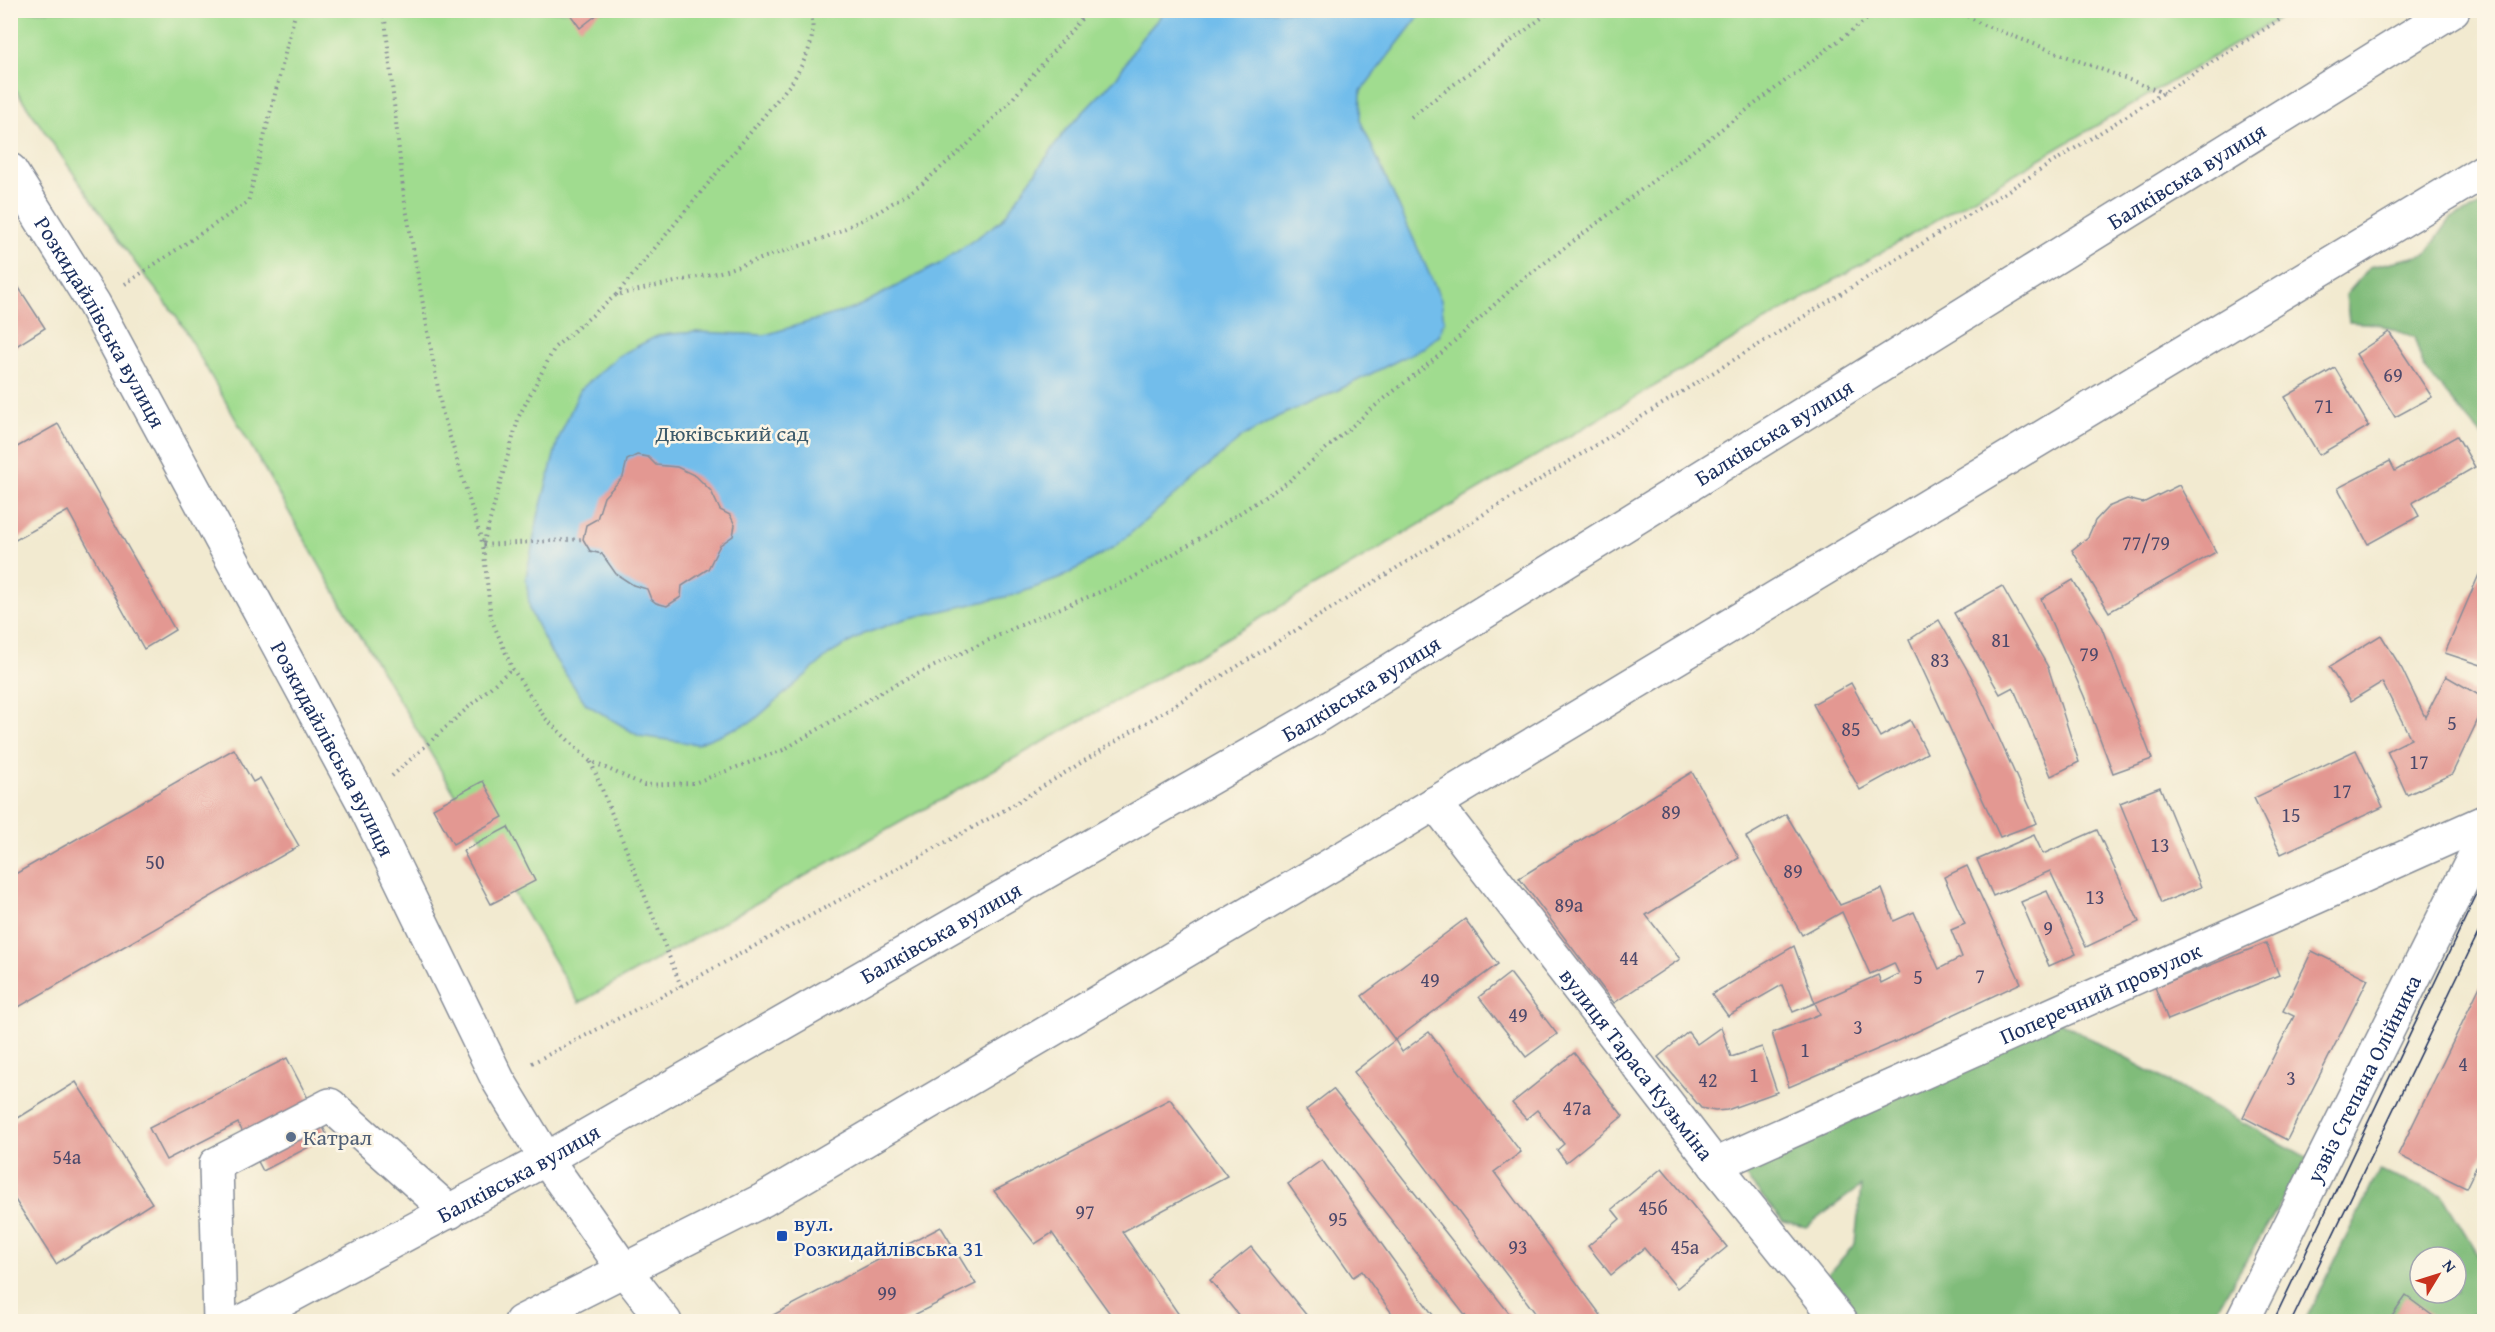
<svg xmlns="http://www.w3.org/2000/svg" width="2495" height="1332" viewBox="0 0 2495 1332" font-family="'Gentium Book Plus',serif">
	<rect width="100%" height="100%" fill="#fcf5e5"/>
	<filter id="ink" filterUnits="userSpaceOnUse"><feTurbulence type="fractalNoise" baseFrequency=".0167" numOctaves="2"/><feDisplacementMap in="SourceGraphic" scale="12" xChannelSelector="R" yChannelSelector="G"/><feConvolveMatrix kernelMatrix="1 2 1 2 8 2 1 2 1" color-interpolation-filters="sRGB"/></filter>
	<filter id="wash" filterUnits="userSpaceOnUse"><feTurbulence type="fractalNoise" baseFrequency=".008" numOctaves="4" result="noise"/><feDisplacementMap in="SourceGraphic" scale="24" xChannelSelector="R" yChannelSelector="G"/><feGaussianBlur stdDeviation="1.35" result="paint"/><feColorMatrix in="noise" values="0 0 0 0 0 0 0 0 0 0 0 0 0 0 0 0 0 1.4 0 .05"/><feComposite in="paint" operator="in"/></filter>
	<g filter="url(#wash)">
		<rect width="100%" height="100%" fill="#f2ead0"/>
		<path fill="#a0dc8f" stroke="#5e8676" stroke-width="1.5" d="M10,11H2291L1198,655L579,1003L336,594L177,317L136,264L11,83Z"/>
		<g fill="#80bc7a" stroke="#4e766c" stroke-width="1.5" fill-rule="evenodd">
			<path d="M2484,205V438L2424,368L2414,337L2378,324L2349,322L2346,295L2370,267L2426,254L2451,218Z"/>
			<path d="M2056,1020L2308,1158L2209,1322L1864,1321L1826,1276L1855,1244L1861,1186L1806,1227L1783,1221L1742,1173Z"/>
			<path d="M2379,1171L2442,1195L2479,1256L2476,1313L2451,1321L2304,1322ZM2420,1257H2456V1293H2420Z"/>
		</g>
		<path fill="#72bdeb" stroke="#4676a4" stroke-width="1.5" d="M1165,11H1423L1361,91L1360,120L1441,300L1444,321L1439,335L1423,348L1324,397L1279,416L1242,437L1116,546L1061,578L1014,595L905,619L864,634L830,654L753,721L697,744L639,736L586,704L551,653L530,611L526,577L538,517L558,440L580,390L618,356L659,335L696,332L765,335L855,308L939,264L1002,220L1065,131L1117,77L1140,40Z"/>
		<g id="blocks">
			<g fill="#e39892">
				<path d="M567,10H603L580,28Z"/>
				<path d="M10,274L45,328L10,350Z"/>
				<path d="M2389,332L2432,397L2395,417L2356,354Z"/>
				<path d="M2335,368L2369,426L2319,455L2285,397Z"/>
				<path d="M58,424L175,630L144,649L68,511L10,543V451Z"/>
				<path d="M2457,436L2475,467L2412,503L2419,516L2368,544L2338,488L2390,461L2395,471Z"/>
				<path d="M637,455L648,457L656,465L677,467L696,476L711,491L720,510L730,515L735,525L733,536L720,545L708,569L682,586L681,597L667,606L656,603L651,599L647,589L633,585L616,574L602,554L590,551L583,539L586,525L597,519L604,497L623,477L627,460Z"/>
				<path d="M2179,485L2216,552L2109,612L2072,550L2088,537L2095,521L2108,507L2127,499L2143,503Z"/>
				<path d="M2484,563V666L2445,653Z"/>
				<path d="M2073,580L2101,626L2152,759L2113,773L2084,696L2041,599Z"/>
				<path d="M2002,586L2048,667L2079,762L2051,776L2013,687L2000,694L1954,613Z"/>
				<path d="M1939,620L1973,680L2037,823L2000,837L1909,640Z"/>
				<path d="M2381,635L2402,669L2425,717L2446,676L2484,698V707L2452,774L2407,795L2387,751L2411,739L2382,682L2351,701L2329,667Z"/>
				<path d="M1851,683L1880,737L1910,720L1927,753L1860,790L1813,704Z"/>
				<path d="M234,749L253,782L260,778L299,846L10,1012V877Z"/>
				<path d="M2356,750L2383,807L2281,854L2254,798Z"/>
				<path d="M1692,772L1739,858L1646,915L1680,959L1614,1003L1519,878Z"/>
				<path d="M483,781L503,817L453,844L433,808Z"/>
				<path d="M2160,787L2201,887L2161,903L2120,803Z"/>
				<path d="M1786,814L1840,905L1882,889L1894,921L1914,912L1939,969L1962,957L1951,930L1965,924L1944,877L1967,866L2021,983L1897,1041L1789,1087L1772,1033L1820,1014L1815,1003L1878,975L1881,983L1899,974L1894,963L1870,974L1842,912L1802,935L1746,837Z"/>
				<path d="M508,827L535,881L491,904L463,851Z"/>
				<path d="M2097,830L2139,922L2086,947L2050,871L1993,896L1977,860L2034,835L2043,854Z"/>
				<path d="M2047,891L2076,954L2049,966L2021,902Z"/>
				<path d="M1465,919L1498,964L1395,1040L1362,996Z"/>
				<path d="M2266,943L2279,975L2168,1020L2155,987Z"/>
				<path d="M1794,946L1815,1003L1793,1012L1782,985L1728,1016L1712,994Z"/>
				<path d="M2312,951L2368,979L2287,1140L2243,1117L2294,1016L2283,1011Z"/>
				<path d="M1510,973L1557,1034L1526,1057L1479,997Z"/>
				<path d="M2484,978V1151L2466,1188L2398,1155Z"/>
				<path d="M1721,1027L1731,1057L1762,1047L1777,1092L1727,1110L1715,1111L1701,1108L1658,1057L1688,1032L1697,1044Z"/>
				<path d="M1429,1032L1521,1152L1494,1172L1606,1322H1542L1354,1072L1395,1040L1402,1052Z"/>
				<path d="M1574,1053L1623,1116L1566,1162L1557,1150L1564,1144L1537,1110L1526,1119L1512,1103Z"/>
				<path d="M287,1058L328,1137L263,1171L238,1123L166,1160L149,1128Z"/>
				<path d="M76,1082L152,1203L56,1264L10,1192V1123Z"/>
				<path d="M1333,1089L1516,1322H1470L1306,1110Z"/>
				<path d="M1170,1099L1227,1176L1122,1232L1184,1322H1116L1052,1233L1035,1244L994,1191Z"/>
				<path d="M1322,1160L1388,1253L1438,1322H1398L1362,1271L1353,1277L1288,1184Z"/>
				<path d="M1662,1168L1727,1247L1677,1288L1644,1248L1611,1275L1588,1246L1620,1219L1612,1209Z"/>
				<path d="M941,1227L976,1284L900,1322H768L773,1315Z"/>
				<path d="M1251,1247L1312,1322H1244L1210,1280Z"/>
				<path d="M2406,1296L2441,1322H2388Z"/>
			</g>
		</g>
	</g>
	<g filter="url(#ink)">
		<use href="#blocks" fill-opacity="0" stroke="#868c97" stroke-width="1.5"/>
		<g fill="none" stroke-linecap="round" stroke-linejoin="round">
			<defs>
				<g id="minor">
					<path id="s1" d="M10,170L94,304L363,802L498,1080L546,1159L625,1271L665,1322"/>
					<path id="s2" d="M1435,803L1715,1165L1841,1322"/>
					<path id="s3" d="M1715,1165L2484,822"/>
					<path d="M220,1322L216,1164L330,1105L450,1212"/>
					<path id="s4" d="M2242,1322L2484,837"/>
				</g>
				<g id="major">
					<path id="s5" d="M242,1322L546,1159L1309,721L2453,10"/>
					<path d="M521,1322L763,1200L1404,822L2484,171"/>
				</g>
			</defs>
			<use href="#minor" stroke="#868c97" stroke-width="36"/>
			<use href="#major" stroke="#868c97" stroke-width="36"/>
			<g stroke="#868c97" stroke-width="4" stroke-dasharray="1.5 4.5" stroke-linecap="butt">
				<path d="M384,10L404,197L442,411L483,545L583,539"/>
				<path d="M1089,10L1007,105L966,146L922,184L880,211L827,237L720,272L616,295L555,347L519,416L483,545L491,618L512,668L545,718L590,761L644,785L694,783L783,750L890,687L1027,622L1129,580L1210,532L1288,482L1375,406L1436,358L1518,283L1879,10"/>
				<path d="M1957,10L1981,24L2164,93"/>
				<path d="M1411,117L1552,10"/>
				<path d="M125,284L248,202L296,10"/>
				<path d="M616,295L792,82C806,58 818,39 810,10"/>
				<path d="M591,762L681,986"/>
				<path d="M392,776L512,668"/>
				<path d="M532,1063L681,986L1003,811L2004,193L2295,10"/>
			</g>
			<use href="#minor" stroke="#fff" stroke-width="33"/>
			<use href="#major" stroke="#fff" stroke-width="33"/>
			<g stroke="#1b2f5e" stroke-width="1.5">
				<path d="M2273,1322L2484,879"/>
				<path d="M2291,1322L2484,921"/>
			</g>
		</g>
	</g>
	<circle fill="#5c6f8a" stroke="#fcf5e5" stroke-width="2" cx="291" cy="1137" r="6"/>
	<rect fill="#1a4fb4" stroke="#fcf5e5" stroke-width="2" x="776" y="1230" width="12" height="12" rx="3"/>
	<g text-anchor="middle" stroke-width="5" stroke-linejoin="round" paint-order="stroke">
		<g font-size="20" fill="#4d496b">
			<text x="2393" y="382">69</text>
			<text x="2324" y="413">71</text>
			<text x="2146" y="550">77/79</text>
			<text x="2001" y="647">81</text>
			<text x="2089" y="661">79</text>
			<text x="1940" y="667">83</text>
			<text x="2452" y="730">5</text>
			<text x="1851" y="736">85</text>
			<text x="2419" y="769">17</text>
			<text x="2342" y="798">17</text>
			<text x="1671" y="819">89</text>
			<text x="2291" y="822">15</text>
			<text x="2160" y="852">13</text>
			<text x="155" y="869">50</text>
			<text x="1793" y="878">89</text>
			<text x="2095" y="904">13</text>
			<text x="1569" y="912">89а</text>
			<text x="2048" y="935">9</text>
			<text x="1629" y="965">44</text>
			<text x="1980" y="983">7</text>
			<text x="1918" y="984">5</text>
			<text x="1430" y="987">49</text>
			<text x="1518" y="1022">49</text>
			<text x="1858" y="1034">3</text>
			<text x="1805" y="1057">1</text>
			<text x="2463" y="1071">4</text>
			<text x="1754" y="1082">1</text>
			<text x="2291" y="1085">3</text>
			<text x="1708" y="1087">42</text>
			<text x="1577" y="1115">47а</text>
			<text x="67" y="1164">54а</text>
			<text x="1653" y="1215">45б</text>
			<text x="1085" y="1219">97</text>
			<text x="1338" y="1226">95</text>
			<text x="1518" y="1254">93</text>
			<text x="1685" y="1254">45а</text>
			<text x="887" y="1300">99</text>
		</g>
		<g font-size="22" fill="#1b2f5e" stroke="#fcf5e5">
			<text dy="8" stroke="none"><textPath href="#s5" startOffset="2258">Балківська вулиця</textPath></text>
			<text dy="8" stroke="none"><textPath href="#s1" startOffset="177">Розкидайлівська вулиця</textPath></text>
			<text dy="8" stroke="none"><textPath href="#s5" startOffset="1772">Балківська вулиця</textPath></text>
			<text dy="8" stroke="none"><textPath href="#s5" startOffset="1286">Балківська вулиця</textPath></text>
			<text dy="8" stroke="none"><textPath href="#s1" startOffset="663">Розкидайлівська вулиця</textPath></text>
			<text dy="8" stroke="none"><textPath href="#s5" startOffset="800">Балківська вулиця</textPath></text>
			<text dy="8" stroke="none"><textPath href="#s3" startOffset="422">Поперечний провулок</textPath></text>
			<text dy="8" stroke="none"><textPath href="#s2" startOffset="330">вулиця Тараса Кузьміна</textPath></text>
			<text dy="8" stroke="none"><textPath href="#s4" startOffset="272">узвіз Степана Олійника</textPath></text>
			<text dy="8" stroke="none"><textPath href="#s5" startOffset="314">Балківська вулиця</textPath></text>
		</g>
		<g font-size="22" fill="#3c5a6a" stroke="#fcf5e5">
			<text x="732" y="441">Дюківський сад</text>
		</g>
		<g font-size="22" fill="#4e5e75" stroke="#fcf5e5" text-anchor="start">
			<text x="303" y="1145">Катрал</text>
		</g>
		<g font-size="22" fill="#164399" stroke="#fcf5e5" text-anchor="start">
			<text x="794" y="1231">вул.<tspan x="794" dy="25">Розкидайлiвська 31</tspan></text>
		</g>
	</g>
	<rect width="2495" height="1332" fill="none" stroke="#fcf5e5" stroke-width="36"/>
	<g transform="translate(2438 1275) rotate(52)"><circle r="28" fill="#fcf5e5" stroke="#a2a6af" stroke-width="1.5"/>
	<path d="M0-4.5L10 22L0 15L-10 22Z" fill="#c8321e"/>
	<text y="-9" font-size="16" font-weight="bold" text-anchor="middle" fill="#1b2f5e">N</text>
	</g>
</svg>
